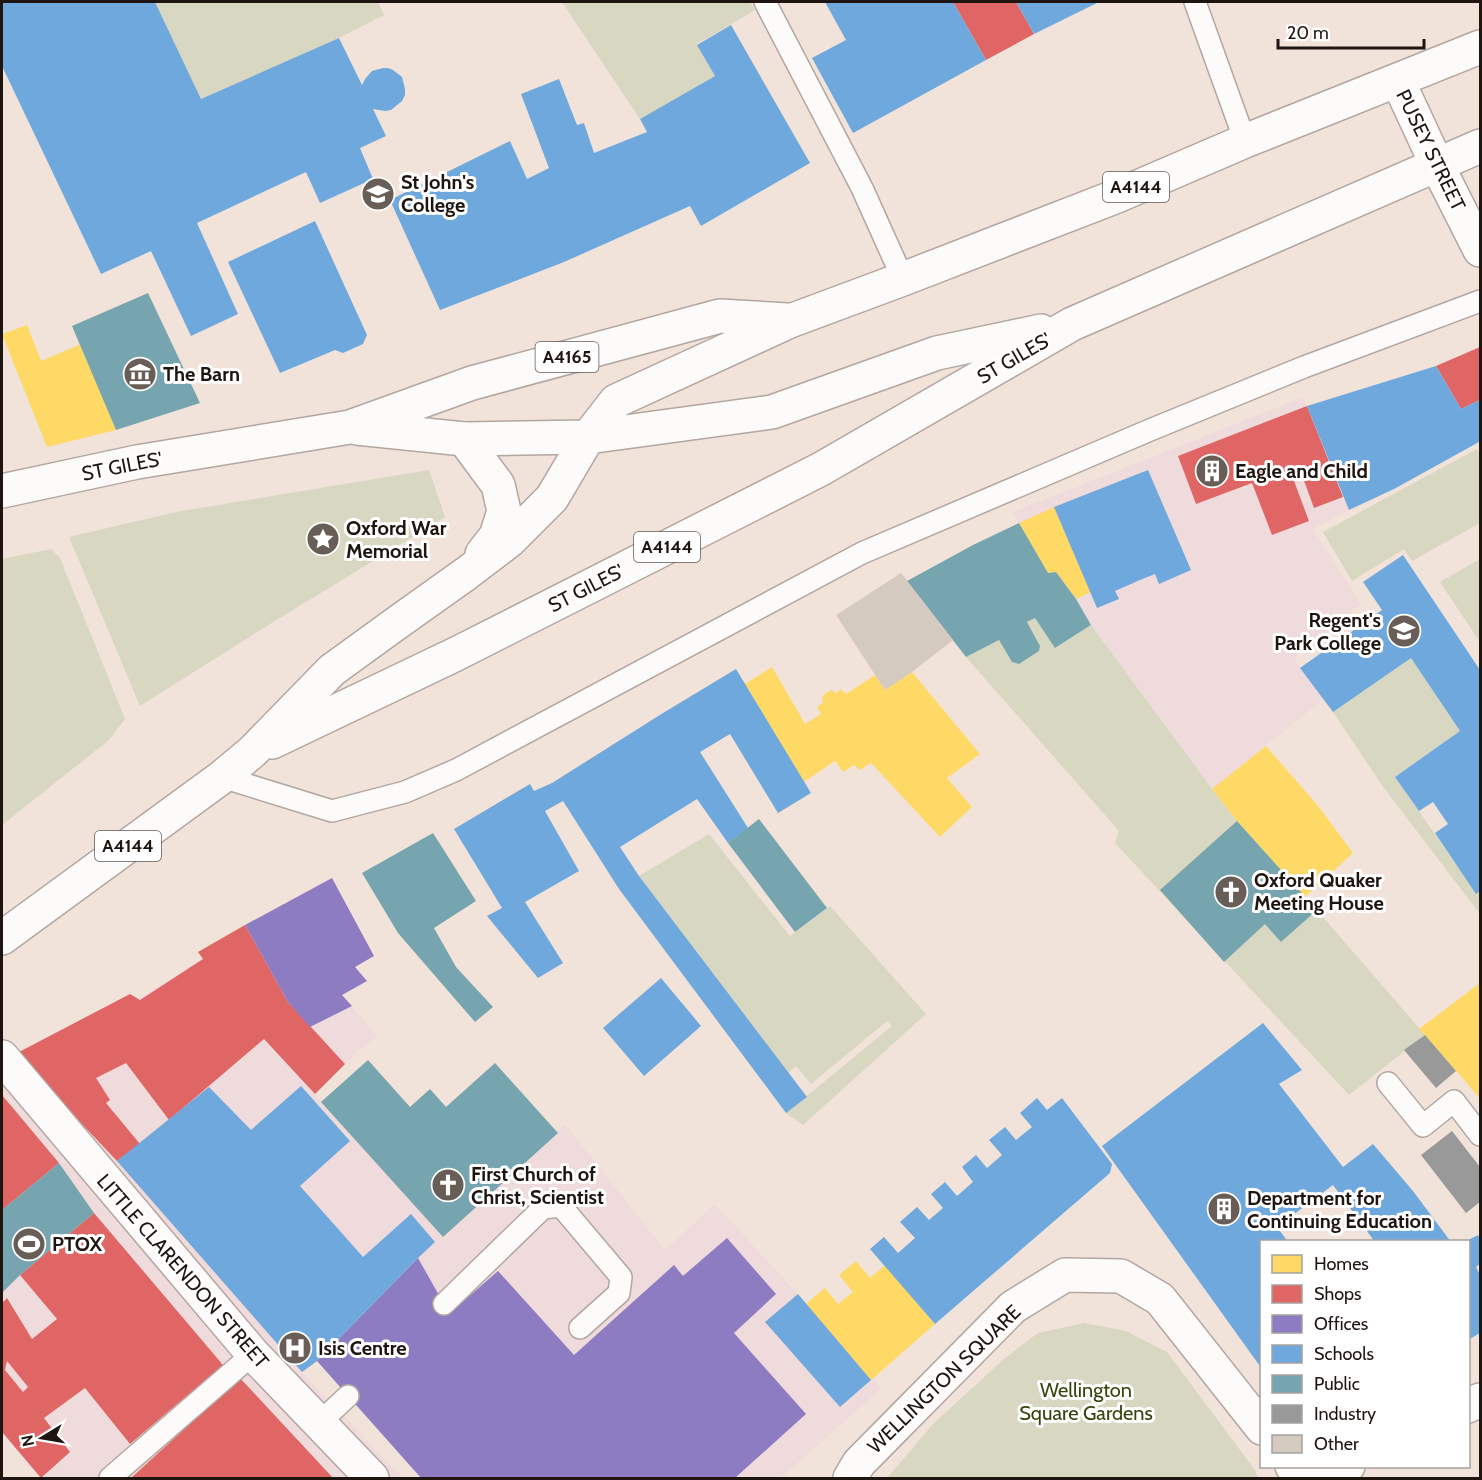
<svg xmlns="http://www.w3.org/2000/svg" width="1482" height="1480" viewBox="0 0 1482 1480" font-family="Cabin,sans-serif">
	<rect width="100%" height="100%" fill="#f2e3da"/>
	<g fill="#f0dbdc">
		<path d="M1303,397L1349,510L1313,529L1361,604L1295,657L1300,668L1324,699L1212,789L1091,625L1048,573L1013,512Z"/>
		<path d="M332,878L374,956L355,967L367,981L342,996L378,1036L358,1051L315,1094L443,1237L565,1124L665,1250L715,1204L798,1294L881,1389L781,1478H421L317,1361L302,1372L403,1478H42L2,1432V1056L19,1052L130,994L139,999L202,959L198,952L245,925Z"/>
	</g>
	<g fill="#d8d7c1">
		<path d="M155,2H378L384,15L339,38L201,99Z"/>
		<path d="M562,2H750L755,10L697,44L715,76L640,119Z"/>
		<path d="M1477,449L1480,454V523L1412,561L1404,549L1352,581L1323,532Z"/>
		<path d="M429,470L445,517L270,624L140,706L69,537L176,512Z"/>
		<path d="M51,549L60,558L125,719L109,740L2,825V559Z"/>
		<path d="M1480,559V642L1440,582Z"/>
		<path d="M1035,618L1056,648L1091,625L1212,789L1237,821L1317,910L1425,1035L1349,1095L1115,843L1119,831L966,657L999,640L1012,662L1019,664L1039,651L1040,646L1027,622Z"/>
		<path d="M1411,658L1460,731L1395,777L1476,893L1480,891V914L1384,788L1333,712Z"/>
		<path d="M709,834L790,936L830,906L926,1014L803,1125L786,1113L892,1026L887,1021L811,1084L796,1066L788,1073L639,876Z"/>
		<path d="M1084,1323L1126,1331L1167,1352L1255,1470L1258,1478H887L933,1424L1004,1359L1038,1333Z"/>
	</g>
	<g fill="#ffd966">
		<path d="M27,325L41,361L81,344L116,430L47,447L2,334Z"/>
		<path d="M1054,507L1091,592L1076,599L1056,572L1048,573L1019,523Z"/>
		<path d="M772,667L805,724L821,714L817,707L823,703L822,696L831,690L836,693L841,689L846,694L875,675L885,690L912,672L980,754L947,778L972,807L940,837L871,763L860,770L854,765L843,772L835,761L804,782L745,684Z"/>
		<path d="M1266,746L1319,807L1353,853L1305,897L1237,821L1212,789Z"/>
		<path d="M1480,983V1098L1419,1029Z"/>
		<path d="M856,1261L870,1278L885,1265L935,1324L871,1380L806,1304L825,1288L838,1304L853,1292L839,1275Z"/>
	</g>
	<g fill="#e06666" fill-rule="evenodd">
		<path d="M953,2H1016L1034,34L986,60Z"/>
		<path d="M1480,347V400L1461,409L1436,366Z"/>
		<path d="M1307,406L1343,497L1314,508L1303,478L1294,481L1309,521L1272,535L1252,483L1196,504L1178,456Z"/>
		<path d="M245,925L288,1002L345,1064L315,1094L264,1039L169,1120L126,1063L96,1078L110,1100L106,1103L140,1144L117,1161L80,1122L19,1052L130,994L140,1000L203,959L198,952Z"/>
		<path d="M2,1095L59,1163L2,1210Z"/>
		<path d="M94,1213L223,1365L130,1444L85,1388L44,1418L70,1452L41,1478L2,1432V1303L7,1298L32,1339L57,1319L20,1275ZM7,1361L28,1387L23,1392L5,1370Z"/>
		<path d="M240,1378L333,1478H131Z"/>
	</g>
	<g fill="#8e7cc3">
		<path d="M332,878L374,956L355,967L367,981L342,995L352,1006L310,1027L288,1002L245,925Z"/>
		<path d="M727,1238L776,1294L734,1333L806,1414L735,1478H421L317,1361L418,1258L444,1304L451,1312L498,1271L574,1355L674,1265L683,1276Z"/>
	</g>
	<g fill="#6fa8dc">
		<path d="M2,2H155L201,99L339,38L362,85L365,79L372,71L383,68H388L393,70L402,77L405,89V95L402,101L391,110L385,111L373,109L386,136L360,148L373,179L320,203L306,172L197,223L238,314L191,336L151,251L101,274L2,66Z"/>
		<path d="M825,2H953L986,60L853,133L812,58L846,40Z"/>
		<path d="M1016,2H1099L1034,34Z"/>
		<path d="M731,25L810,163L701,226L690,206L564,262L440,310L390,200L510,141L527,179L549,168L521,94L559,79L577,125L584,123L594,153L647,132L640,119L715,76L697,45Z"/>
		<path d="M315,221L367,335L363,344L343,353L335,350L280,373L228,262Z"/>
		<path d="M1436,366L1461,409L1480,400V445L1479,442L1394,489L1349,510L1307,406Z"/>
		<path d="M1148,470L1191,570L1159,584L1155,574L1140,580L1115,591L1119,599L1097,608L1054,507Z"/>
		<path d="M1403,555L1480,670V891L1476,894L1435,833L1448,824L1433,802L1419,811L1395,777L1460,731L1411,658L1333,712L1300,668L1382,610L1363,582Z"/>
		<path d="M736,669L811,793L778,813L730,734L700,752L748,828L728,843L697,799L620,847L639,876L807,1097L786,1113L619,889L563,801L545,811L579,871L525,902L563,963L538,978L487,916L502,908L454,829L530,784L534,791L552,783L663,713Z"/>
		<path d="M661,978L701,1026L644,1076L603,1028Z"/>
		<path d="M1263,1023L1302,1070L1279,1084L1343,1167L1373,1144L1413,1191L1451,1242H1375L1333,1185L1277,1227L1288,1242H1262V1369L1102,1146Z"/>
		<path d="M301,1086L350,1141L300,1186L363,1257L411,1214L435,1242L418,1258L317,1361L302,1372L117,1161L209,1087L251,1130Z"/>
		<path d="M1037,1098L1047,1110L1062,1098L1112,1164L1110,1173L935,1324L870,1249L884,1237L898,1253L915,1238L900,1222L917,1207L929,1220L943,1208L931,1194L945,1182L957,1196L973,1182L962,1167L976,1155L987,1168L1002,1155L989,1140L1005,1127L1016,1140L1032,1127L1020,1113Z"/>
		<path d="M1478,1235L1480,1239V1264L1476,1267L1480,1275V1333L1468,1340V1240Z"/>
		<path d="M798,1294L871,1380L840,1407L765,1322Z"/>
	</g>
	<g fill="#76a5af">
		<path d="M148,293L200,403L116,430L72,326Z"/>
		<path d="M1019,523L1048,573L1056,572L1076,599L1091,625L1055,648L1035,618L1027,622L1040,646L1039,651L1019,664L1012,662L999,640L966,657L907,581L973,545Z"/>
		<path d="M759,819L827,908L795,932L728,843Z"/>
		<path d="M1237,821L1317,910L1281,942L1265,924L1224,962L1160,890Z"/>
		<path d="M433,833L476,901L434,928L456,967L493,1007L475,1022L398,933L362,873Z"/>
		<path d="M368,1060L410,1107L430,1089L446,1107L495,1063L558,1133L443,1237L321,1102Z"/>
		<path d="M59,1163L94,1213L20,1275L2,1293V1210Z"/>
	</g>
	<g fill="#999">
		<path d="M1425,1035L1456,1071L1436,1088L1404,1050Z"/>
		<path d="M1452,1131L1480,1167V1202L1466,1213L1421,1155Z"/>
	</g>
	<path fill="#d5cac0" d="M901,573L953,640L912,672L885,690L836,615Z"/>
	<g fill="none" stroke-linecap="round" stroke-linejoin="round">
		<defs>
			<g id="lane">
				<path d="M765,2L862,188L903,279"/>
				<path d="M1195,2L1245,141"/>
				<path d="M222,777L332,811L405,792L456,770L862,553L1150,430L1304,367L1480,301"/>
				<path d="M1388,1083L1423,1126L1454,1101L1480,1135"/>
				<path d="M444,1304L543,1208L561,1206L621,1277L619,1293L580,1328"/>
				<path d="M319,1423L348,1396"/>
				<path d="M110,1478L253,1354"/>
			</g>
			<g id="street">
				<path d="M1398,81L1437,165L1480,250"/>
				<path d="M2,1057L253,1354L372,1478"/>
				<path d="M1468,1406L1480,1400"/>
				<path d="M1292,1466L1301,1478"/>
				<path d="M850,1478L859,1463L1013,1307L1065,1275L1121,1276L1160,1299L1262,1428"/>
				<path d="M1324,1478L1348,1466"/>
			</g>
			<g id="primary">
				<path d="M357,428L464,439L588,437L772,412L937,353L1041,331"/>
				<path d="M464,439L498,485L504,511L496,536L482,554"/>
				<path d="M2,491L137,462L350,427L472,383L720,316L787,320"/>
				<path d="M272,742L456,654L821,469L1072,324L1480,146"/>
				<path d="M2,938L222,777L252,752L332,670L394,625L467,573L509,541L552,498L588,437L616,401L790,321L903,279L1117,196L1245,141L1480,47"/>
			</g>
		</defs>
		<use href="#lane" stroke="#b2a6a0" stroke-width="24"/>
		<use href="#street" stroke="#b2a6a0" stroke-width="36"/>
		<use href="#primary" stroke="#b2a6a0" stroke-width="36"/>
		<use href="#lane" stroke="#fdfbf9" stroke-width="21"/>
		<use href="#street" stroke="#fdfbf9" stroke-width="33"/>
		<use href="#primary" stroke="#fdfbf9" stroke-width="33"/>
	</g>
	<defs>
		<symbol id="university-disc" viewBox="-11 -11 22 22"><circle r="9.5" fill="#695d57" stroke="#fff"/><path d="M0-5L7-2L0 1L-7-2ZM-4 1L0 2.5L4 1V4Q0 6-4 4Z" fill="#fff"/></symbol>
		<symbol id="museum-disc" viewBox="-11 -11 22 22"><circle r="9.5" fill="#695d57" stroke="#fff"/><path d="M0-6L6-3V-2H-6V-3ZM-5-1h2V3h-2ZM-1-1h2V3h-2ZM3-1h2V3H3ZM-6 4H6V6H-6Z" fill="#fff"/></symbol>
		<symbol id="building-disc" viewBox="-11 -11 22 22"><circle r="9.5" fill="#695d57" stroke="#fff"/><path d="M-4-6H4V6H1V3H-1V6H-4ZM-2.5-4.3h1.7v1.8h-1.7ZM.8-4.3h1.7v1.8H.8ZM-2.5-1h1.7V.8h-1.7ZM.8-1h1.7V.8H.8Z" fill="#fff"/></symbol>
		<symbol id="sight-disc" viewBox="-11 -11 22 22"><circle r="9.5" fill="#695d57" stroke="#fff"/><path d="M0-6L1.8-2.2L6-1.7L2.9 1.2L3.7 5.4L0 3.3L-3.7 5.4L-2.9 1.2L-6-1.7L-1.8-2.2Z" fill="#fff"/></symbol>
		<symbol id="church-disc" viewBox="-11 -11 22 22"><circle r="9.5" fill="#695d57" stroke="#fff"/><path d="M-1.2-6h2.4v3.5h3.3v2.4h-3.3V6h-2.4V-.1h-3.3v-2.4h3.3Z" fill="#fff"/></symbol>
		<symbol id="stadium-disc" viewBox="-11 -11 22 22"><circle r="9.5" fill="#695d57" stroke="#fff"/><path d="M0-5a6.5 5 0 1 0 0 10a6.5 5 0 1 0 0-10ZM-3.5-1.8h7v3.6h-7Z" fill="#fff"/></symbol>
		<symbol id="hospital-disc" viewBox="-11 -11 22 22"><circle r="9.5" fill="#695d57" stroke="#fff"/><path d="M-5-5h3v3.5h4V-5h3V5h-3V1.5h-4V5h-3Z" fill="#fff"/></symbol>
	</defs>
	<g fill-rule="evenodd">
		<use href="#university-disc" x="359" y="175" width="38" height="38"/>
		<use href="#museum-disc" x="121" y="355" width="38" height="38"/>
		<use href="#building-disc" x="1193" y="452" width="38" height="38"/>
		<use href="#sight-disc" x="304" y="520" width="38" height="38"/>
		<use href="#university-disc" x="1385" y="612" width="38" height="38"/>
		<use href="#church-disc" x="1212" y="873" width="38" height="38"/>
		<use href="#church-disc" x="429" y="1166" width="38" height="38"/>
		<use href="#building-disc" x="1205" y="1190" width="38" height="38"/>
		<use href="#stadium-disc" x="10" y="1225" width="38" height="38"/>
		<use href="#hospital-disc" x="276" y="1329" width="38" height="38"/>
	</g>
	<g text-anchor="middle" stroke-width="6" stroke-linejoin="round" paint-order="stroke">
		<g fill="#fff" stroke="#625b58" stroke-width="1.5">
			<rect x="1103" y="172" width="66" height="30" rx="4.5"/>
			<rect x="535.5" y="342" width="63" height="30" rx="4.5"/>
			<rect x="634" y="532" width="66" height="30" rx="4.5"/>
			<rect x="95" y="831" width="66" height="30" rx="4.5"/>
		</g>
		<g font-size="18" font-weight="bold" fill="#1f1510">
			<text x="1136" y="193">A4144</text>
			<text x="567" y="363">A4165</text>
			<text x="667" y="553">A4144</text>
			<text x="128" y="852">A4144</text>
		</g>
		<g font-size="20" fill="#1f1510" stroke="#fff">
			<text transform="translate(1431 150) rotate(64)" y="7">PUSEY STREET</text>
			<text transform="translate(1014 358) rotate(-30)" y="7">ST GILES'</text>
			<text transform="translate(122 466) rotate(-11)" y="7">ST GILES'</text>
			<text transform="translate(586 588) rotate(-27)" y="7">ST GILES'</text>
			<text transform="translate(183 1271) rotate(49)" y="7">LITTLE CLARENDON STREET</text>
			<text transform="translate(944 1379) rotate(-44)" y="7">WELLINGTON SQUARE</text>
		</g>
		<g font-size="20" font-weight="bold" fill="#1f1510" stroke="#fff" text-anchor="start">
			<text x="401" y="189">St John's<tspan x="401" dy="23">College</tspan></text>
			<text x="163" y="381">The Barn</text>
			<text x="1235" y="478">Eagle and Child</text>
			<text x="346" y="535">Oxford War<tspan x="346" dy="23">Memorial</tspan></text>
			<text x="1381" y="627" text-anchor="end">Regent's<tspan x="1381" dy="23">Park College</tspan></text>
			<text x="1254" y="887">Oxford Quaker<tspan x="1254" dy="23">Meeting House</tspan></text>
			<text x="471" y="1181">First Church of<tspan x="471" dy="23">Christ, Scientist</tspan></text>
			<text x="1247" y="1205">Department for<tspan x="1247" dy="23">Continuing Education</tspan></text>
			<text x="52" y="1251">PTOX</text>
			<text x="318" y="1355">Isis Centre</text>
		</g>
		<g font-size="20" fill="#35430a" stroke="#fff">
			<text x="1086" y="1397">Wellington<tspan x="1086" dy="23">Square Gardens</tspan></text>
		</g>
	</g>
	<rect width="1482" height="1480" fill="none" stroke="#1f1510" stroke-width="6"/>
	<rect x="1260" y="1240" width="210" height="228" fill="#ffffff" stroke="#a5a19f" stroke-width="1.5"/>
	<rect x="1272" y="1255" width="30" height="18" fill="#ffd966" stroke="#a5a19f" stroke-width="1.5"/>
	<text x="1314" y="1270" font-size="18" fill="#1f1510">Homes</text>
	<rect x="1272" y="1285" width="30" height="18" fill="#e06666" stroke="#a5a19f" stroke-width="1.5"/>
	<text x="1314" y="1300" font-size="18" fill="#1f1510">Shops</text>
	<rect x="1272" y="1315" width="30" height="18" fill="#8e7cc3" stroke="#a5a19f" stroke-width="1.5"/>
	<text x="1314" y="1330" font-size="18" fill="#1f1510">Offices</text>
	<rect x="1272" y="1345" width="30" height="18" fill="#6fa8dc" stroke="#a5a19f" stroke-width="1.5"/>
	<text x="1314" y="1360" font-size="18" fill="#1f1510">Schools</text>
	<rect x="1272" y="1375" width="30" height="18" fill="#76a5af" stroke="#a5a19f" stroke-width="1.5"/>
	<text x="1314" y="1390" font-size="18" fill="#1f1510">Public</text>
	<rect x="1272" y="1405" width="30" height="18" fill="#999999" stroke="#a5a19f" stroke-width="1.5"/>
	<text x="1314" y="1420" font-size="18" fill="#1f1510">Industry</text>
	<rect x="1272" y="1435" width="30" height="18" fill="#d5cac0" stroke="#a5a19f" stroke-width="1.5"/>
	<text x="1314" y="1450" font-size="18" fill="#1f1510">Other</text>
	<g transform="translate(42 1438) rotate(259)" stroke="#ffffff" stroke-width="4.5" paint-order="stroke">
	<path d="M0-4.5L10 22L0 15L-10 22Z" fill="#1f1510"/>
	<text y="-9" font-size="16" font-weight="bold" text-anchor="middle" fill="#1f1510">N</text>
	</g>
	<path d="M1278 39v9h146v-9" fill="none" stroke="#1f1510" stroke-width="3"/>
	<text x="1287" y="39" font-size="18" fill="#1f1510" stroke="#ffffff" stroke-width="4.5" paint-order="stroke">20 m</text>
</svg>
